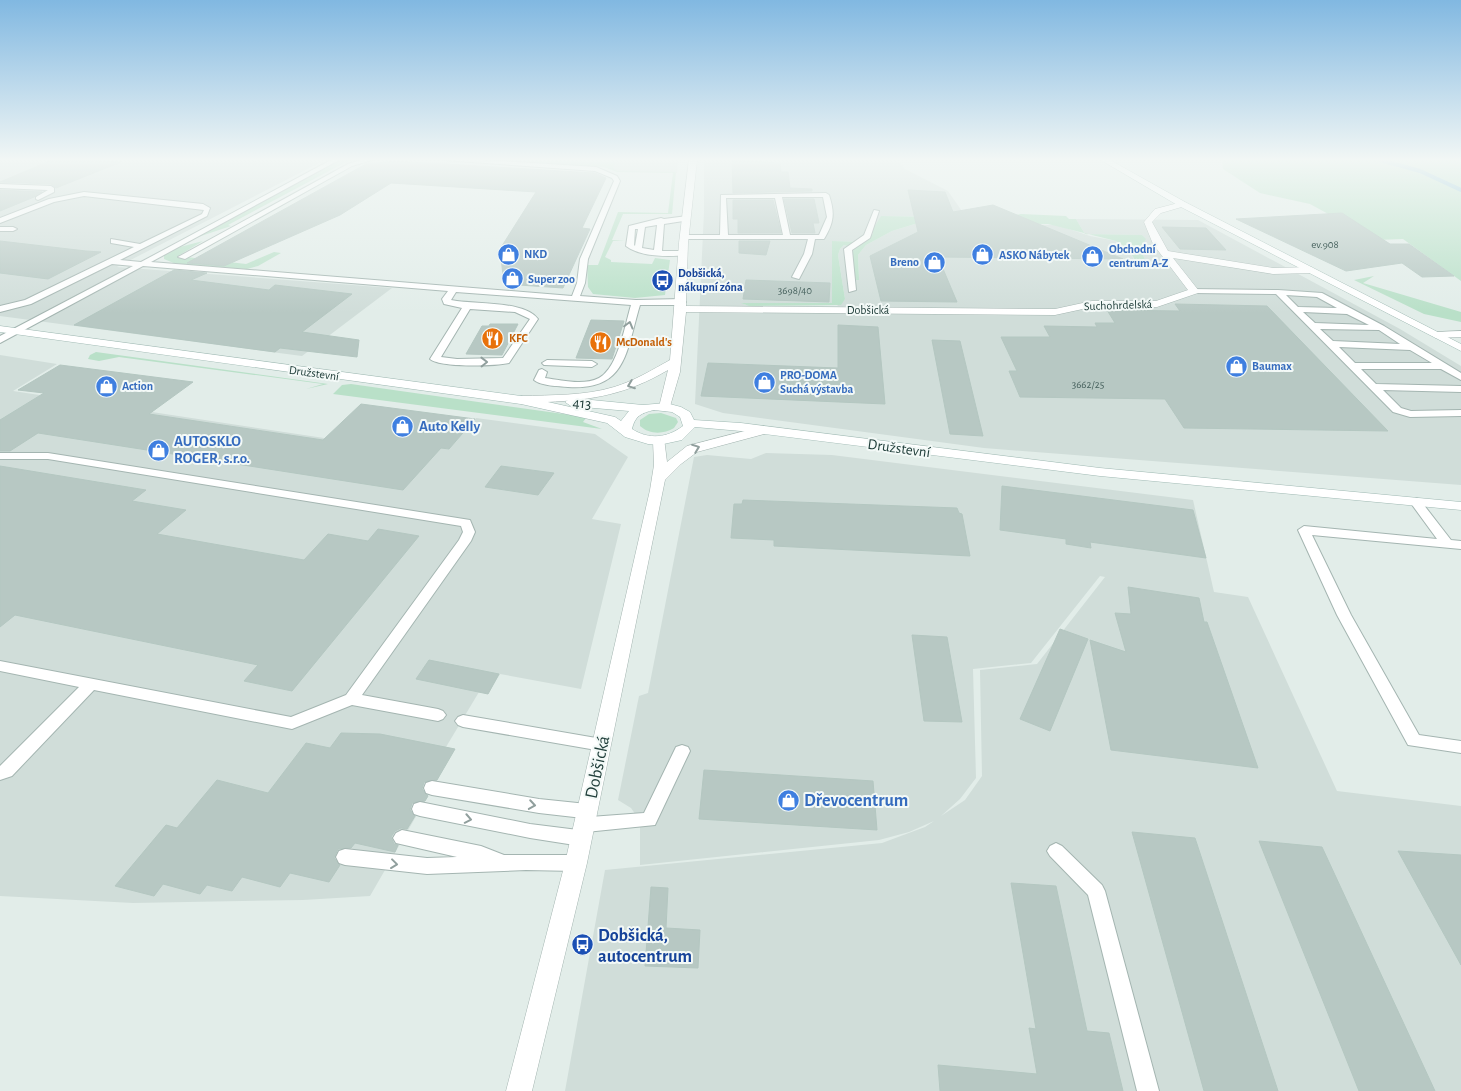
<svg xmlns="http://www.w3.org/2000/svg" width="1461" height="1091" viewBox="0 0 1461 1091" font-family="'Alegreya Sans',sans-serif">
	<rect width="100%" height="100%" fill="#e2ede9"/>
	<g fill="#d0ddd9" fill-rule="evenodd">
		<path d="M0,160H325L117,267L392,288L302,356L0,316Z"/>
		<path d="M565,160H678L677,173L617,171L612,168L616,162Z"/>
		<path d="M704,160H898L905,169L948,191L966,217L881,216L874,234L863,242L833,241L832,303H742L746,305L837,306L845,299L838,255L840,249L844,245L855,248L859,280L858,255L866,245L892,231L918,223L1057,225L1090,236L1116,241L1127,248L1138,266H1141L1147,263L1140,249L1145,239L1142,235L1085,234L1076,219L1198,220L1400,329L1461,366V485L984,448L723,413L695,404L704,212Z"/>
		<path d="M0,355L57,364L13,391L344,441L350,435L449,449L476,418L595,434L628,457L592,519L621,524L581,689L500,674L488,694L479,692L446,747L455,749L370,896L303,900L133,903L0,896Z"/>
		<path d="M766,453L832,455L1193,500L1214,592L1248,597L1337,791L1461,806V1091H565L605,870L882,843L925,827L934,821L909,832L879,840L640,865V821L631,808L618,800L639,696L648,693L694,457L707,455L751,459ZM1100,576L1105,577L1037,664L980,670L982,776L965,800L941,816L960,799L976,778L973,669L1031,663Z"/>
	</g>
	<g fill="#b9e0c8">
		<path d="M340,160H357L346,162L228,225L231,226L195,238Z"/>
		<path d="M493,160L616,162L613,168L617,171L676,172L672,214H623L612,240L625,241H613L605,257L611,260V262L652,264L655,258L670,260L665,295L635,298L593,294L588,287L587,265H598L618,212L668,213L673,173L617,172L604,167Z"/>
		<path d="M1222,160H1461V281L1403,239L1376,240L1310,204L1260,193L1223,169Z"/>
		<path d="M1021,214L1066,216L1069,219H1076L1085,234L1142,235L1146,239L1140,248L1147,264L1139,266L1127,248L1116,241L1048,224L918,223L892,231L866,245L858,255L859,280H856L852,256L854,248L844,245L840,249L838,255L845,299L841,305L749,306L741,303H832V241L863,242L873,234V229L881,216L1002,218Z"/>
		<path d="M203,241L178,256L246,264L274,252L281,253L258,266L247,269L176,264L164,259V255L176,248Z"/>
		<path d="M1374,276L1363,283L1461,312V322L1424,314L1354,280Z"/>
		<path d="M96,352L328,384L306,389L323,384L119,357L99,361L88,359L90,355Z"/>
		<path d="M351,384L578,416L586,418L583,422L602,429L333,394L342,385Z"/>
		<path d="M661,413L676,418L678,422L674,428C664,434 650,435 640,426V420L649,414Z"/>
	</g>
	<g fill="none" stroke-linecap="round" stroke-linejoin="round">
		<path stroke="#86bfd6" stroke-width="4" d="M1380,160L1420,171L1461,190"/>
	</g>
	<g fill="#b7c8c3" stroke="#b4c7c1">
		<path d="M52,160H79L121,162L56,188L51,184L0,182Z"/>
		<path d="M732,160L780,163L781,172H788L790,188L812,189V191L733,193Z"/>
		<path d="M395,161L595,173L606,178L582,228L590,229L563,288L504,284L500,249L536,192L391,183L340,215L224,266L187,263L366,164Z"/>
		<path d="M0,190L42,192L34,197L0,211Z"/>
		<path d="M908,190L945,192L953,212L993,205L1123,259L938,257L957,302L881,301L870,256L918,232Z"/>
		<path d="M784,199H814L819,223H813L815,233H792Z"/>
		<path d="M733,200H773L781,233H738V219H733Z"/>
		<path d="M1342,213L1390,244H1409L1454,276L1422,277L1402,263L1346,271L1236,219Z"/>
		<path d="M1162,227L1206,228L1226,250L1180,249Z"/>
		<path d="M0,241L86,251L101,252L48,279L0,273Z"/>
		<path d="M739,241H770L766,255L739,253Z"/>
		<path d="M174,270L207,273L191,280L269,290L275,285L352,294L302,332L359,340L357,357L280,348L275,352L74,325Z"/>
		<path d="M746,280L830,283L829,302L743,299Z"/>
		<path d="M1175,304L1267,306L1388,431L1184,428L1165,399L1020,397L1009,371H1017L1001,337H1050L1044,326L1097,327L1095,323H1115L1107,310L1180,311Z"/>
		<path d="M591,320L624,321L612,359L576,358Z"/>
		<path d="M490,324H518L502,355L466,354L482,326H489Z"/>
		<path d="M838,325L878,327L885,404L701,396L708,363L838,368Z"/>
		<path d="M932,340L960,341L983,436L950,434Z"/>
		<path d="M60,365L193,382L149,414L323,440L361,404L475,419L449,449L441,448L403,490L38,433L10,451H0V420L44,393L18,390Z"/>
		<path d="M0,466L146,490L132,501L186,510L157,534L304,560L328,534L368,541L378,529L419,536L292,691L244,681L258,665L15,615L0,627Z"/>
		<path d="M501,466L554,473L538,495L485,487Z"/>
		<path d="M1002,486L1193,510L1206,558L1090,542L1091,548L1066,544V539L1000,530Z"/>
		<path d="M743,500L957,508L959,513L962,514L970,556L774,546V540L731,538L734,504H742Z"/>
		<path d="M1128,587L1199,598L1204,622H1207L1258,768L1111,750L1090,640L1126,652L1115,613L1131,614Z"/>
		<path d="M1060,629L1088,639L1050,731L1020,719Z"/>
		<path d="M912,635L947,637L962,722L924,721Z"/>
		<path d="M429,660L499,674L488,694L416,679Z"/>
		<path d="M341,733L380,734L455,749L437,780L424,782L422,789L428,796L425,801L412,803L410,810L415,816L407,829L401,828L395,831L391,837L394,844L398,845L395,852L355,843L351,848L338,849L334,858L340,865L329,882L290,873L280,887L242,877L232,891L207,885L200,894L163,884L154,896L115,886L166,825L177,828L217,780L268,793L306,743L330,748Z"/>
		<path d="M704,770L873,781L877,830L699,819Z"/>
		<path d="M1132,832L1195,838L1278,1091H1204Z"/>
		<path d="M1259,841L1322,847L1435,1091H1359Z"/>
		<path d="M1398,851L1461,855V965Z"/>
		<path d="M1011,883L1056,886L1087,1031L1109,1033L1123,1091H940L938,1065L1037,1074L1029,1028L1036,1029Z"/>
		<path d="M651,887L668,888L666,928L700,930L698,968L645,966Z"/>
	</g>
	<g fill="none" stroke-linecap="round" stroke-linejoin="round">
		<defs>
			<g id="lane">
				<path d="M331,160H339L151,262L572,296L577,283L580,259L614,181L612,178L595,171L443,160H483L596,167L617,176L620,181L588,259L585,283L580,296L636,300L682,299L686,302L682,305H640C626,351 627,391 568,387C558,386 541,386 534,380L539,370L542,369L547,372L545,378C561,380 583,386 599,378C618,368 625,325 631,305L456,292L451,300C474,305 524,300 538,319L509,363C495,366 441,368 430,359L462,308L444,304L442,299L448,291L143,266L0,343V336L133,266L112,264L31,304L0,312V306L25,300L134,247L111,243V239L140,244L202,214L204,210L84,196L54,202L0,223V218L49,199L84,192L203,204L210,208L207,216L120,260L141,262ZM470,309L515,312L530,319L503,358L457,359L441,357Z"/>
				<path d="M360,160H372L352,166L185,259L178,257L348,164Z"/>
				<path d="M0,184L51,186L54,188V192L38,200L36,199V197L48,190L0,188Z"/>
				<path d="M826,193L829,195C835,213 834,223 824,239H815L812,254L799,279L792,277L804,254L808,239H685L681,237L685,235H720L721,195ZM782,197H823L827,217L819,235H790ZM726,198H775L783,235H728Z"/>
				<path d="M874,210L879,211L870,238L852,250L856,290L849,292L844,249L864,235Z"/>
				<path d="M687,216H690V220L664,224L662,251H683L687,253L686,255C669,257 640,257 626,246L629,226L661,218L664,219ZM657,225L654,250L642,248L645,227ZM635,229H638L635,246L634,245Z"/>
				<path d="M0,227H13L17,229L13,231H0Z"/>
				<path d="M1191,289L1278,290L1322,293L1384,326L1461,373V380L1441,369H1361L1376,384L1461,386V392L1383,390L1401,408L1411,411L1461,410V416L1410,417L1393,412L1276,294L1194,293H1191ZM1286,295L1317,297L1337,308L1298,307ZM1303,312L1347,314L1369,325L1315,323ZM1320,329L1379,330L1400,344L1333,341ZM1339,347L1410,350L1432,363H1355Z"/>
				<path d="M547,360L592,361L597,364L592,367L544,365L542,363Z"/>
				<path d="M0,453H48L470,520L475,532L471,541L362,695L438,709L443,711L446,715L443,719L438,721L352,705L292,729L94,690L12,776L0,780V766L79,687L0,671V661L291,717L346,695L459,540L463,532L461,526L48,459H0Z"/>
				<path d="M1416,498L1420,500L1451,540L1461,541V549L1312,535L1351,615L1419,735L1461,741V753L1408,745L1337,615L1298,530L1304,526L1437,539L1410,502Z"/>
				<path d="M463,715L602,739L608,741L610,745L608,749L602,751L463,727L458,725L455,721L458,717Z"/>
				<path d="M682,745L688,747L690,751L655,825L586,832L590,838L587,843L581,846L530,838L420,816L414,814L412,809L414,804L420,802L530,824L578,830L575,825L578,820L583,818L539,813L432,795L426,793L424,788L426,783L432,781L539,799L587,804L593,806L595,811L593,816L590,817L644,813L676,747Z"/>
				<path d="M402,830L481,846L504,855H576L582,857L585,863L582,869L576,871L526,870L427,874L345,865L339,863L336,857L339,851L345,849L427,858L457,857L396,843L393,838L396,833Z"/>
				<path d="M1056,843L1062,846L1102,885L1105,891L1159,1091H1137L1088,895L1050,856L1047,851L1050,846Z"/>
			</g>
			<g id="street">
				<path d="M689,160H697L688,243L686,306L1055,309L1092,301H1156L1188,290L1153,244L1144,222L1155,209L1182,202H1185V206L1161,213L1152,222L1168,251L1273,268L1311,267L1316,270L1311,273L1273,274L1173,258L1199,291L1198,293L1157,307H1092L1055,315L686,312L680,372L669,410L665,411L659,407L668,370C627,394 594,400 547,402C538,403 526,405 517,403L515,400L521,396C552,395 584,396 614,387C634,381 652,370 670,360L679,243Z"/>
				<path d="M1461,331V337L1436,338L1431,335L1436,332Z"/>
				<path d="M764,426L770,430L768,433L697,452L681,464L665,480L587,863L532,1091H506L565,863L650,490L654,465L653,441L659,437L664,438L667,462L687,446Z"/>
			</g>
			<g id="secondary">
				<path d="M1101,160H1110L1185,202L1461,344V351L1179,206Z"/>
				<path d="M0,326L521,396L615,417L621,421L629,411L571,406L565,402L571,398L643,405L666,403L681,407L690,412L694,420L741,423L1100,468L1461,502V510L1100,476L741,431L695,427L682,440L659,445L648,444L625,437L607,423L521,404L0,332ZM654,410L672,412L680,417L683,426C667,438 649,440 632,429C635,416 641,413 654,410Z"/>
			</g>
		</defs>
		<use href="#lane" stroke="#a4b5b1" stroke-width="2"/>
		<use href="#street" stroke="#a4b5b1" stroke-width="1"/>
		<use href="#secondary" stroke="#9fb9b3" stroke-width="1"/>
		<use href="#lane" fill="#fff" fill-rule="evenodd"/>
		<use href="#street" fill="#fff" fill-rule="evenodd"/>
		<use href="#secondary" fill="#fff" fill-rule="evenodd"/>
	</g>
	<defs><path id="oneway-chevron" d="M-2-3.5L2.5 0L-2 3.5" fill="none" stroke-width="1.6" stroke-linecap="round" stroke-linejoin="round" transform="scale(1.25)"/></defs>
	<g stroke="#909f9d">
		<use href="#oneway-chevron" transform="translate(629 325) rotate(-75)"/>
		<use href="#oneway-chevron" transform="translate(484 362) rotate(-1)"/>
		<use href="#oneway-chevron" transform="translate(631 385) rotate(159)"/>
		<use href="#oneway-chevron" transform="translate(696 448) rotate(-21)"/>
		<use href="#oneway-chevron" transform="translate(532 805) rotate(9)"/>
		<use href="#oneway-chevron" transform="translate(468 819) rotate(11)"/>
		<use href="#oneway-chevron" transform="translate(394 864) rotate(7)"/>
	</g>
	<linearGradient id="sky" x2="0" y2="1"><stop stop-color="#81b8e1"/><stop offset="0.51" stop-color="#f2f7f5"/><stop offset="1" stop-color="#f2f7f5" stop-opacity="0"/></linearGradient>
	<rect width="1461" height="313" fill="url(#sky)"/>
	<defs>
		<symbol id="shop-disc" viewBox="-11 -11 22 22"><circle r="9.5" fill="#3f7fe0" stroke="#f3f9f7"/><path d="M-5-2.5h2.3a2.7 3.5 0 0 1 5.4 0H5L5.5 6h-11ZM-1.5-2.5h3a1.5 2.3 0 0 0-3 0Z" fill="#fff"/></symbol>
		<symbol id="bus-disc" viewBox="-11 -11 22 22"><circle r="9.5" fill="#1a4fb4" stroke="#f3f9f7"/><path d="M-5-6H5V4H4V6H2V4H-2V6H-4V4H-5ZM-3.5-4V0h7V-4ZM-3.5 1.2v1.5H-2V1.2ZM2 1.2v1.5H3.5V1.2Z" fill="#fff"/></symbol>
		<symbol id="restaurant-disc" viewBox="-11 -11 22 22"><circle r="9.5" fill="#e8710a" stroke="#f3f9f7"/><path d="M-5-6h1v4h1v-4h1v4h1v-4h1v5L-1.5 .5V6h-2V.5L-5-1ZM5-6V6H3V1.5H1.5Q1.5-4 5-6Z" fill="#fff"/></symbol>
	</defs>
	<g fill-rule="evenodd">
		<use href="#shop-disc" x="496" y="242" width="25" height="25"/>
		<use href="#shop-disc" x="970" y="242" width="25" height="25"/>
		<use href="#shop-disc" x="1080" y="244" width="25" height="25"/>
		<use href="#shop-disc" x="922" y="250" width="25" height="25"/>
		<use href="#shop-disc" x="500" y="266" width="25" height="25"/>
		<use href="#bus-disc" x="650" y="268" width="25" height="25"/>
		<use href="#restaurant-disc" x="480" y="326" width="25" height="25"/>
		<use href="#restaurant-disc" x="588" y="330" width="25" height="25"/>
		<use href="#shop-disc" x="1224" y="354" width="25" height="25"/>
		<use href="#shop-disc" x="752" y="370" width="25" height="25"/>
		<use href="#shop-disc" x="94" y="374" width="25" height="25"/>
		<use href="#shop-disc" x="390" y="414" width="25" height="25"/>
		<use href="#shop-disc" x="146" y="438" width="25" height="25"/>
		<use href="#shop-disc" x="776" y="788" width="25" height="25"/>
		<use href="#bus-disc" x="570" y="932" width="25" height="25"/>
	</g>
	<g text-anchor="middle" stroke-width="4" stroke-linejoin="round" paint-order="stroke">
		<g font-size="11" fill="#46615d">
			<text x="1325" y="248">ev.908</text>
			<text x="795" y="294">3698/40</text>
			<text x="1088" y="388">3662/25</text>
		</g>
		<g font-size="12" font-weight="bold" fill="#366cbe" stroke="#f3f9f7" text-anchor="start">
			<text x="1109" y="253">Obchodní<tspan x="1109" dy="14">centrum A-Z</tspan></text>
			<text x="524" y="258">NKD</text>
			<text x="999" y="259">ASKO Nábytek</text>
			<text x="919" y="266" text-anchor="end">Breno</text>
			<text x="528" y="283">Super zoo</text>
			<text x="1252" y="370">Baumax</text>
			<text x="780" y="379">PRO-DOMA<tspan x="780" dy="14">Suchá výstavba</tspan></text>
			<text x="122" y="390">Action</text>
		</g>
		<g font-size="12" font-weight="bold" fill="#164399" stroke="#f3f9f7" text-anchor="start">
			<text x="678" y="277">Dobšická,<tspan x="678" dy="14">nákupní zóna</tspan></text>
		</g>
		<g font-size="12" fill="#213f3b" stroke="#f3f9f7">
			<text transform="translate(1118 305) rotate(-2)" y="4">Suchohrdelská</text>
			<text x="868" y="314">Dobšická</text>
			<text transform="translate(314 373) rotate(8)" y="4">Družstevní</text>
		</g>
		<g font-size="12" font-weight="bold" fill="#c56008" stroke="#f3f9f7" text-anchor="start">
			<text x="509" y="342">KFC</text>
			<text x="616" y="346">McDonald's</text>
		</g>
		<g font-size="15" fill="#213f3b" stroke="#f3f9f7">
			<text transform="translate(582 403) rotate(5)" y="5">413</text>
			<text transform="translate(899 448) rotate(8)" y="5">Družstevní</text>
		</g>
		<g font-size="15" font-weight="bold" fill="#366cbe" stroke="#f3f9f7" text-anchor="start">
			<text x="419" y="431">Auto Kelly</text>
			<text x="174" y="446">AUTOSKLO<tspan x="174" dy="17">ROGER, s.r.o.</tspan></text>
		</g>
		<g font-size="18" fill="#213f3b" stroke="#f3f9f7">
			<text transform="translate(597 767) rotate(-78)" y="6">Dobšická</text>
		</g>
		<g font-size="18" font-weight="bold" fill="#366cbe" stroke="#f3f9f7" text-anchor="start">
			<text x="804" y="806">Dřevocentrum</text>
		</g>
		<g font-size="18" font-weight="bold" fill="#164399" stroke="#f3f9f7" text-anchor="start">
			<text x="598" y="941">Dobšická,<tspan x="598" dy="21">autocentrum</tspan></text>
		</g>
	</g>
</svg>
